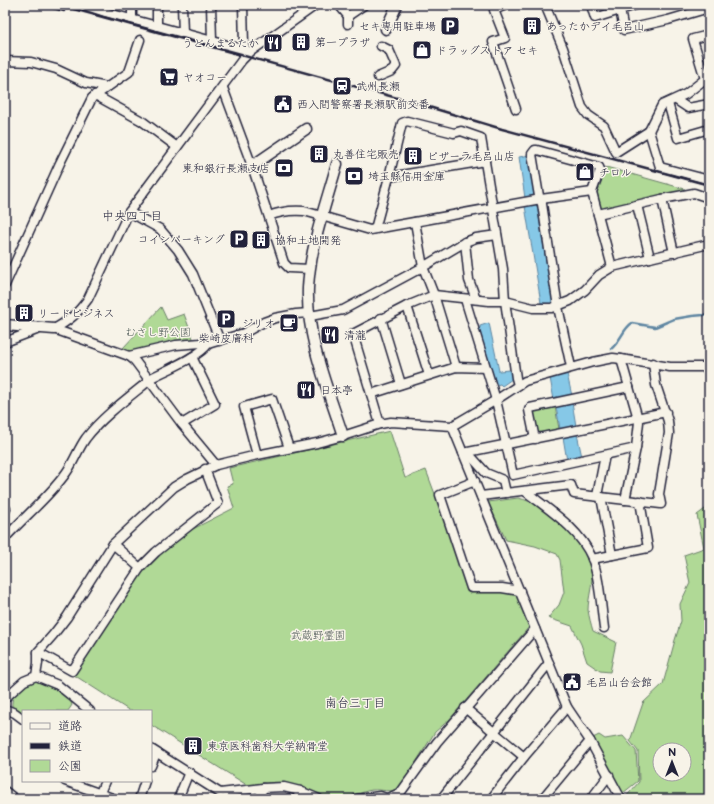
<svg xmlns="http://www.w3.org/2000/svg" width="714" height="804" viewBox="0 0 714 804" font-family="'Balsamiq Sans','Klee One',sans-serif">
	<rect width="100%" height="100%" fill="#f7f3e8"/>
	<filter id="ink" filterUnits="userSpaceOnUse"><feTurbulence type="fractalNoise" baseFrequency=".025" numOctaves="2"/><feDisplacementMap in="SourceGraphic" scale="8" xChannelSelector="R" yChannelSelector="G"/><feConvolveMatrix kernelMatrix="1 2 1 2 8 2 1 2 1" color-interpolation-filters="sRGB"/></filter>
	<g filter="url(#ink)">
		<g fill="#b0d996" stroke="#697e68" fill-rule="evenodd">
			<path d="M606,167L685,189L687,191L600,210L595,190L605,168Z"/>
			<path d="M161,307L167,320L184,314L194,341L130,352L125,350L123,348Z"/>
			<path d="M555,406L559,429L537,434L532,411Z"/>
			<path d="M390,431L405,478L426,470L435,494L439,498L469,590L504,591L516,593L529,627L449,720L435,732L399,789C390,793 381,789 372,790C358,792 347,801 333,799C315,797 300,786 283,783C272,781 261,784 250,787L151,725V711H130L74,675L124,598L143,571L159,554L191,530L234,508L227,486L233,484L229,468Z"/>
			<path d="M518,498C533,501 543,509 555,519C572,533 587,547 591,570C594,583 588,597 588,610C589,617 591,624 593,631L616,642L610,672L600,671L587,662L581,644L572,626L548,618L559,605L564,592L560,560L557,554L535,546L506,540L488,502Z"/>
			<path d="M709,506V799H624L639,782L638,751L630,741L643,703L663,684L675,640L681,621L680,604L690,583L684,555L704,548L697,515ZM660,750H684V774H660Z"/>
			<path d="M36,681C46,685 69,694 72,705L68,711H23V715L12,706C11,692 23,683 36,681Z"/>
			<path d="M599,735L605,739L623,736L636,751L638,781L623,793L593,738Z"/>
		</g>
		<g fill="#86c8e7" stroke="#5e86a2">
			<path d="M530,155L536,196L525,198L519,157Z"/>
			<path d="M535,204L537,206L553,302L551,304L541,303L525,206Z"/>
			<path d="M489,323L499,371L510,370L512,379L502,386L500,384L496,385L478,330L480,328V326Z"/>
			<path d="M567,374L572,396L554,400L550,378Z"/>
			<path d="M572,402L576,426L560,429L556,406Z"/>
			<path d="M577,434L582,457L567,461L563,437Z"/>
		</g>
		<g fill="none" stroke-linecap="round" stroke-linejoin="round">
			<path stroke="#5e86a2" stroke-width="2.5" d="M611,349C620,342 623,329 632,323L655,327L674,319L692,316L704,315L709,313"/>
			<defs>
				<g id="minor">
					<path d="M84,5L105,12L246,50L250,52"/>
					<path d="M132,5V19"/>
					<path d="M157,5V26"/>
					<path d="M182,5L183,33"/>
					<path d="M211,5L212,41"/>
					<path d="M243,5L244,45L246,50"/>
					<path d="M339,5L348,16L364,5"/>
					<path d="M503,5L504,6L494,10L505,38L493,42L516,109"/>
					<path d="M545,5L563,48L582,107L588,115L604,126L616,152L649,131"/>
					<path d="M591,5L595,18L636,5"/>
					<path d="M619,5L624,30L668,20L709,8"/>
					<path d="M348,16V24"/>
					<path d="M5,61L31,62L56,69L86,83L107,87"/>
					<path d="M709,76L686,94L662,105L649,131L660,167L709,180"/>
					<path d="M378,77L392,71L396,66L389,50L381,46"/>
					<path d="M705,79L693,39L709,35"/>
					<path d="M223,88L252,166L284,263L289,268L310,269"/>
					<path d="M95,95L142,121L177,147"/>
					<path d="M676,100L688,108L709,104"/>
					<path d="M668,103L678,138L709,129"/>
					<path d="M389,177L485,161"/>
					<path d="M662,199L674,253"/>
					<path d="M637,205L650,258"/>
					<path d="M129,212L160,229L178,250L193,274L220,341"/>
					<path d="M598,214L662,199L694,193L709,198"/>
					<path d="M269,216C281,211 291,210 304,211L370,230L541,199L592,192"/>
					<path d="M415,222L423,267L434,295L456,367"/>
					<path d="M375,229L389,177L402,123L407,121L454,133L461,131L481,138L503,269L505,301L516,378L518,385"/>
					<path d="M465,242L469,280L476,299"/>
					<path d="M5,285L60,163L92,98L129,72L140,40"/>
					<path d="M465,299L496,400L513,475L636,448"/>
					<path d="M407,306L429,375"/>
					<path d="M310,316L343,310L423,267L465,242L476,238L497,235"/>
					<path d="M381,318L401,384"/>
					<path d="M54,329C70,320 77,314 88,299L129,212L137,201L242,60L250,52L316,5"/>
					<path d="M54,329L129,356L135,361L182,424L216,465"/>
					<path d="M5,342L39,329"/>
					<path d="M129,356L176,345L201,343L208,344L244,333L264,322L275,318L296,314L309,313"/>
					<path d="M621,359L639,422L636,448L625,500"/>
					<path d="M571,367L558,307L542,204L539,196L532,154L535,150H537L599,167L600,170L592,192L612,267"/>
					<path d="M149,379C164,371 199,357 208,344"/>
					<path d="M371,394L456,367L486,368"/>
					<path d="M182,424L215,404L192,357"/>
					<path d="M380,424L353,334L407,306L434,295L489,301H505L533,308H552L570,301L585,290L599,275L612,267L709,244"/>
					<path d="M452,426L567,707L590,741L620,797"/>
					<path d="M535,439L529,410L530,408L629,387"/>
					<path d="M463,453L666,412"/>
					<path d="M468,453L486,473L503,480L506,493"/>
					<path d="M257,455L244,407L272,399L289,448"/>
					<path d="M475,481L440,495L471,588H502L520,591"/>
					<path d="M525,491C549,510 579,528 592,558C600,579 601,606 604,628"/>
					<path d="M481,496L571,485L574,494L661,504L659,494L669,433L668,421L656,385L653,363"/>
					<path d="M597,496L605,455"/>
					<path d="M601,497L612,555"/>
					<path d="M5,509H6"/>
					<path d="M5,538C25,516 49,497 66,473C74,462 78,449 86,438C102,417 129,397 150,380"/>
					<path d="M113,544L140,568"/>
					<path d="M592,559L648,548L640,501"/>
					<path d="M38,652L72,671L140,568L156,552L218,503L205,469"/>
					<path d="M36,676L58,685L90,711"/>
					<path d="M5,698L24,681L36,676L38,663V652L53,635L67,617L113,544L174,487L187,479L216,465L257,455L317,443L343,436L380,424L391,422L452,426L496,400L525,381L593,362L613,358L621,359L670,367H709"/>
					<path d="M465,708L524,757"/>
					<path d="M5,709L15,713L23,719"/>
					<path d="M151,749L220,793L263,788L284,787L300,791L319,799"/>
					<path d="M151,766L156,753"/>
					<path d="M65,781L115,799"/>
					<path d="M5,791L15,799"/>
					<path d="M100,793L105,781"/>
					<path d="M139,799L145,781"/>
					<path d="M178,799L189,772"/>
					<path d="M259,799L263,788"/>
					<path d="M297,799L300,791"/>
					<path d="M357,799L380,796L386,798L391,797L401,792L437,742L535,629"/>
					<path d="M441,799L549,663"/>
					<path d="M491,799L524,757L567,707"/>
					<path d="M542,799L590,741"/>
					<path d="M591,799L609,775"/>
				</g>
				<g id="tertiary">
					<path d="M386,29L397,5"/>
					<path d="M337,164C326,204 310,247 308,288C306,338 328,389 343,436"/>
					<path d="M252,166L306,129"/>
					<path d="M5,325L54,329"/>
				</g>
			</defs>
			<use href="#minor" stroke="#22223b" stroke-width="11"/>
			<use href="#tertiary" stroke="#22223b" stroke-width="13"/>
			<use href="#minor" stroke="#f7f3e8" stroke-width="8"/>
			<use href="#tertiary" stroke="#f7f3e8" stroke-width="10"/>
			<g stroke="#22223b" stroke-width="2.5">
				<path d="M43,5L64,11"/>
				<path d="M59,5L419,104L502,129L709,185"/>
			</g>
		</g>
	</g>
	<defs>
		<symbol id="parking-square" viewBox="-11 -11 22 22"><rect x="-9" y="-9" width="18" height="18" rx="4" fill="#22223b" stroke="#f7f3e8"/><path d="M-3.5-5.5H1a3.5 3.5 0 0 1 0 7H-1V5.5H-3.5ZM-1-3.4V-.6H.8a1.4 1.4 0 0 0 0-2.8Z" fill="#fff"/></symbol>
		<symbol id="building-square" viewBox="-11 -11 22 22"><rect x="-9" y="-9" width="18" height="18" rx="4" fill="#22223b" stroke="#f7f3e8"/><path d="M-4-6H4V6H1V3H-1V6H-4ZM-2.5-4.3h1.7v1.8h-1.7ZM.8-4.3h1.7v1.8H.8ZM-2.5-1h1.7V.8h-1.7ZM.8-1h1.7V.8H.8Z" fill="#fff"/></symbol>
		<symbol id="restaurant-square" viewBox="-11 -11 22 22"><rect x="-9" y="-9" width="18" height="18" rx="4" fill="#22223b" stroke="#f7f3e8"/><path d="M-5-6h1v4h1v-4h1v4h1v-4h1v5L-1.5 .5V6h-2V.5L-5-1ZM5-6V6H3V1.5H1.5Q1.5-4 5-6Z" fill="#fff"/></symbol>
		<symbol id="shop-square" viewBox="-11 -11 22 22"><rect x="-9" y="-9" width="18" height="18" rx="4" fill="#22223b" stroke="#f7f3e8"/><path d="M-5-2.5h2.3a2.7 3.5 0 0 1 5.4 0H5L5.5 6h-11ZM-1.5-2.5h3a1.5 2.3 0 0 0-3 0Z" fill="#fff"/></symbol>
		<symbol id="supermarket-square" viewBox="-11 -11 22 22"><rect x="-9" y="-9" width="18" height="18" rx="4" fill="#22223b" stroke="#f7f3e8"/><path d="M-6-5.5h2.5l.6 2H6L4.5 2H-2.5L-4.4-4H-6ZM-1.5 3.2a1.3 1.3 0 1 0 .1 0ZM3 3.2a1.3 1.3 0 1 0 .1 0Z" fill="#fff"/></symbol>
		<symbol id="station-square" viewBox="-11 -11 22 22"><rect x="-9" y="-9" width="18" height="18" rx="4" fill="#22223b" stroke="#f7f3e8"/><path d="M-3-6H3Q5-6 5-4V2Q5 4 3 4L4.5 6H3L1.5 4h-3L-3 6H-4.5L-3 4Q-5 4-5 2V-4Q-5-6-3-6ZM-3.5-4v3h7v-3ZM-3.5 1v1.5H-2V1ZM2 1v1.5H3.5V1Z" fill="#fff"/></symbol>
		<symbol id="civic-square" viewBox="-11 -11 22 22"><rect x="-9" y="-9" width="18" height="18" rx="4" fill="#22223b" stroke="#f7f3e8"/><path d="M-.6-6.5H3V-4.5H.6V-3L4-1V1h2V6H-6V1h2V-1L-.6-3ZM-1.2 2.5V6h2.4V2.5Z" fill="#fff"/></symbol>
		<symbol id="bank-square" viewBox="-11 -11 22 22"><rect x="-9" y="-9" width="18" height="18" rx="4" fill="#22223b" stroke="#f7f3e8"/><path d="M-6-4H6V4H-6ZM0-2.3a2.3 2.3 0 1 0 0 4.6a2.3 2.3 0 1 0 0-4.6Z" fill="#fff"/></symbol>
		<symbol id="cafe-square" viewBox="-11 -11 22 22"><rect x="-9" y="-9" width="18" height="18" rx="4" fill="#22223b" stroke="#f7f3e8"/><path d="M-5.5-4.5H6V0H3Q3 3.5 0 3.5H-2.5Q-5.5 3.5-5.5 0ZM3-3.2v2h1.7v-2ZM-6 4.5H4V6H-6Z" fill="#fff"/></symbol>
	</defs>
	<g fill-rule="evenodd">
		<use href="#parking-square" x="439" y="15" width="22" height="22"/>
		<use href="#building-square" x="521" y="15" width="22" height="22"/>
		<use href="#building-square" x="290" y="31" width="22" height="22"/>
		<use href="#restaurant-square" x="262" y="32" width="22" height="22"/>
		<use href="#shop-square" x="411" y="39" width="22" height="22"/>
		<use href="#supermarket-square" x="158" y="66" width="22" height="22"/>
		<use href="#station-square" x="331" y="75" width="22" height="22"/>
		<use href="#civic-square" x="272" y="93" width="22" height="22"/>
		<use href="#building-square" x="308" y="143" width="22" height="22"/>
		<use href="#building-square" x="402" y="145" width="22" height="22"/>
		<use href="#bank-square" x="273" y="157" width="22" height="22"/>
		<use href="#shop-square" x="574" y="161" width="22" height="22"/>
		<use href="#bank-square" x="343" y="165" width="22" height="22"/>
		<use href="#parking-square" x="228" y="228" width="22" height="22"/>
		<use href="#building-square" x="250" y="229" width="22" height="22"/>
		<use href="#building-square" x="13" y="302" width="22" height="22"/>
		<use href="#parking-square" x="215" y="308" width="22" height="22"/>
		<use href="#cafe-square" x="278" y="312" width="22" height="22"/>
		<use href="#restaurant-square" x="319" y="324" width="22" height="22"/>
		<use href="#restaurant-square" x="295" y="379" width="22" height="22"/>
		<use href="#civic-square" x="561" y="671" width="22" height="22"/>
		<use href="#building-square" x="182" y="735" width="22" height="22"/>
	</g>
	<g text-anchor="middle" stroke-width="3" stroke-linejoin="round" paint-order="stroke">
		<g font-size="11" fill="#22223b" stroke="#f7f3e8" text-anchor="start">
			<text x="436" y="30" text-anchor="end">セキ専用駐車場</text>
			<text x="546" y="30">あったかデイ毛呂山</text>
			<text x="315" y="46">第一プラザ</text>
			<text x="259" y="47" text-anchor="end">うどんまるたか</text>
			<text x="436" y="54">ドラッグストア セキ</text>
			<text x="183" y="81">ヤオコー</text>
			<text x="356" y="90">武州長瀬</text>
			<text x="297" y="108">西入間警察署長瀬駅前交番</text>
			<text x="333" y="158">丸善住宅販売</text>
			<text x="427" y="160">ピザーラ毛呂山店</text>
			<text x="270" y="172" text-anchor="end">東和銀行長瀬支店</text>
			<text x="599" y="176">チロル</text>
			<text x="368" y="180">埼玉縣信用金庫</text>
			<text x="225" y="243" text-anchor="end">コインパーキング</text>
			<text x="275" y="244">協和土地開発</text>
			<text x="38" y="317">リードビジネス</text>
			<text x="275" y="327" text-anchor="end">ジリオ</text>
			<text x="344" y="339">清瀧</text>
			<text x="226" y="342" text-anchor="middle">柴崎皮膚科</text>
			<text x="320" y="394">日本亭</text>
			<text x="586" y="686">毛呂山台会館</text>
			<text x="207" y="750">東京医科歯科大学納骨堂</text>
		</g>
		<g font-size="11" fill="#4d5956" stroke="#f7f3e8">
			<text x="158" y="336">むさし野公園</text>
			<text x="318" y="639">武蔵野霊園</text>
		</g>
		<g font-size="12" fill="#22223b" stroke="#f7f3e8">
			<text x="132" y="220">中央四丁目</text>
			<text x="355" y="707">南台三丁目</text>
		</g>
	</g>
	<rect width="714" height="804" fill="none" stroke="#f7f3e8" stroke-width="20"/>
	<rect x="10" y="10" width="694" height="784" fill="none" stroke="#22223b" stroke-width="1.5" filter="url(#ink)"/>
	<rect x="22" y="710" width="130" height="72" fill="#f7f3e8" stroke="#a29fa3"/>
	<rect x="30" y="723" width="20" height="6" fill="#f7f3e8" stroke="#a29fa3"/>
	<text x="58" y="730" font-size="12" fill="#22223b">道路</text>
	<rect x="30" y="743" width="20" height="6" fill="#22223b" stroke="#a29fa3"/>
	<text x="58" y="750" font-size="12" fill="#22223b">鉄道</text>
	<rect x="30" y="760" width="20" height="12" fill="#b0d996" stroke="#a29fa3"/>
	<text x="58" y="770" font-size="12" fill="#22223b">公園</text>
	<g transform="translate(672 762)"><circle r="19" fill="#f7f3e8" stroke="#a29fa3"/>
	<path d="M0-3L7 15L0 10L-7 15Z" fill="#22223b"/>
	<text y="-6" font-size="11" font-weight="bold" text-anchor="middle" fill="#22223b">N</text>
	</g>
</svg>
